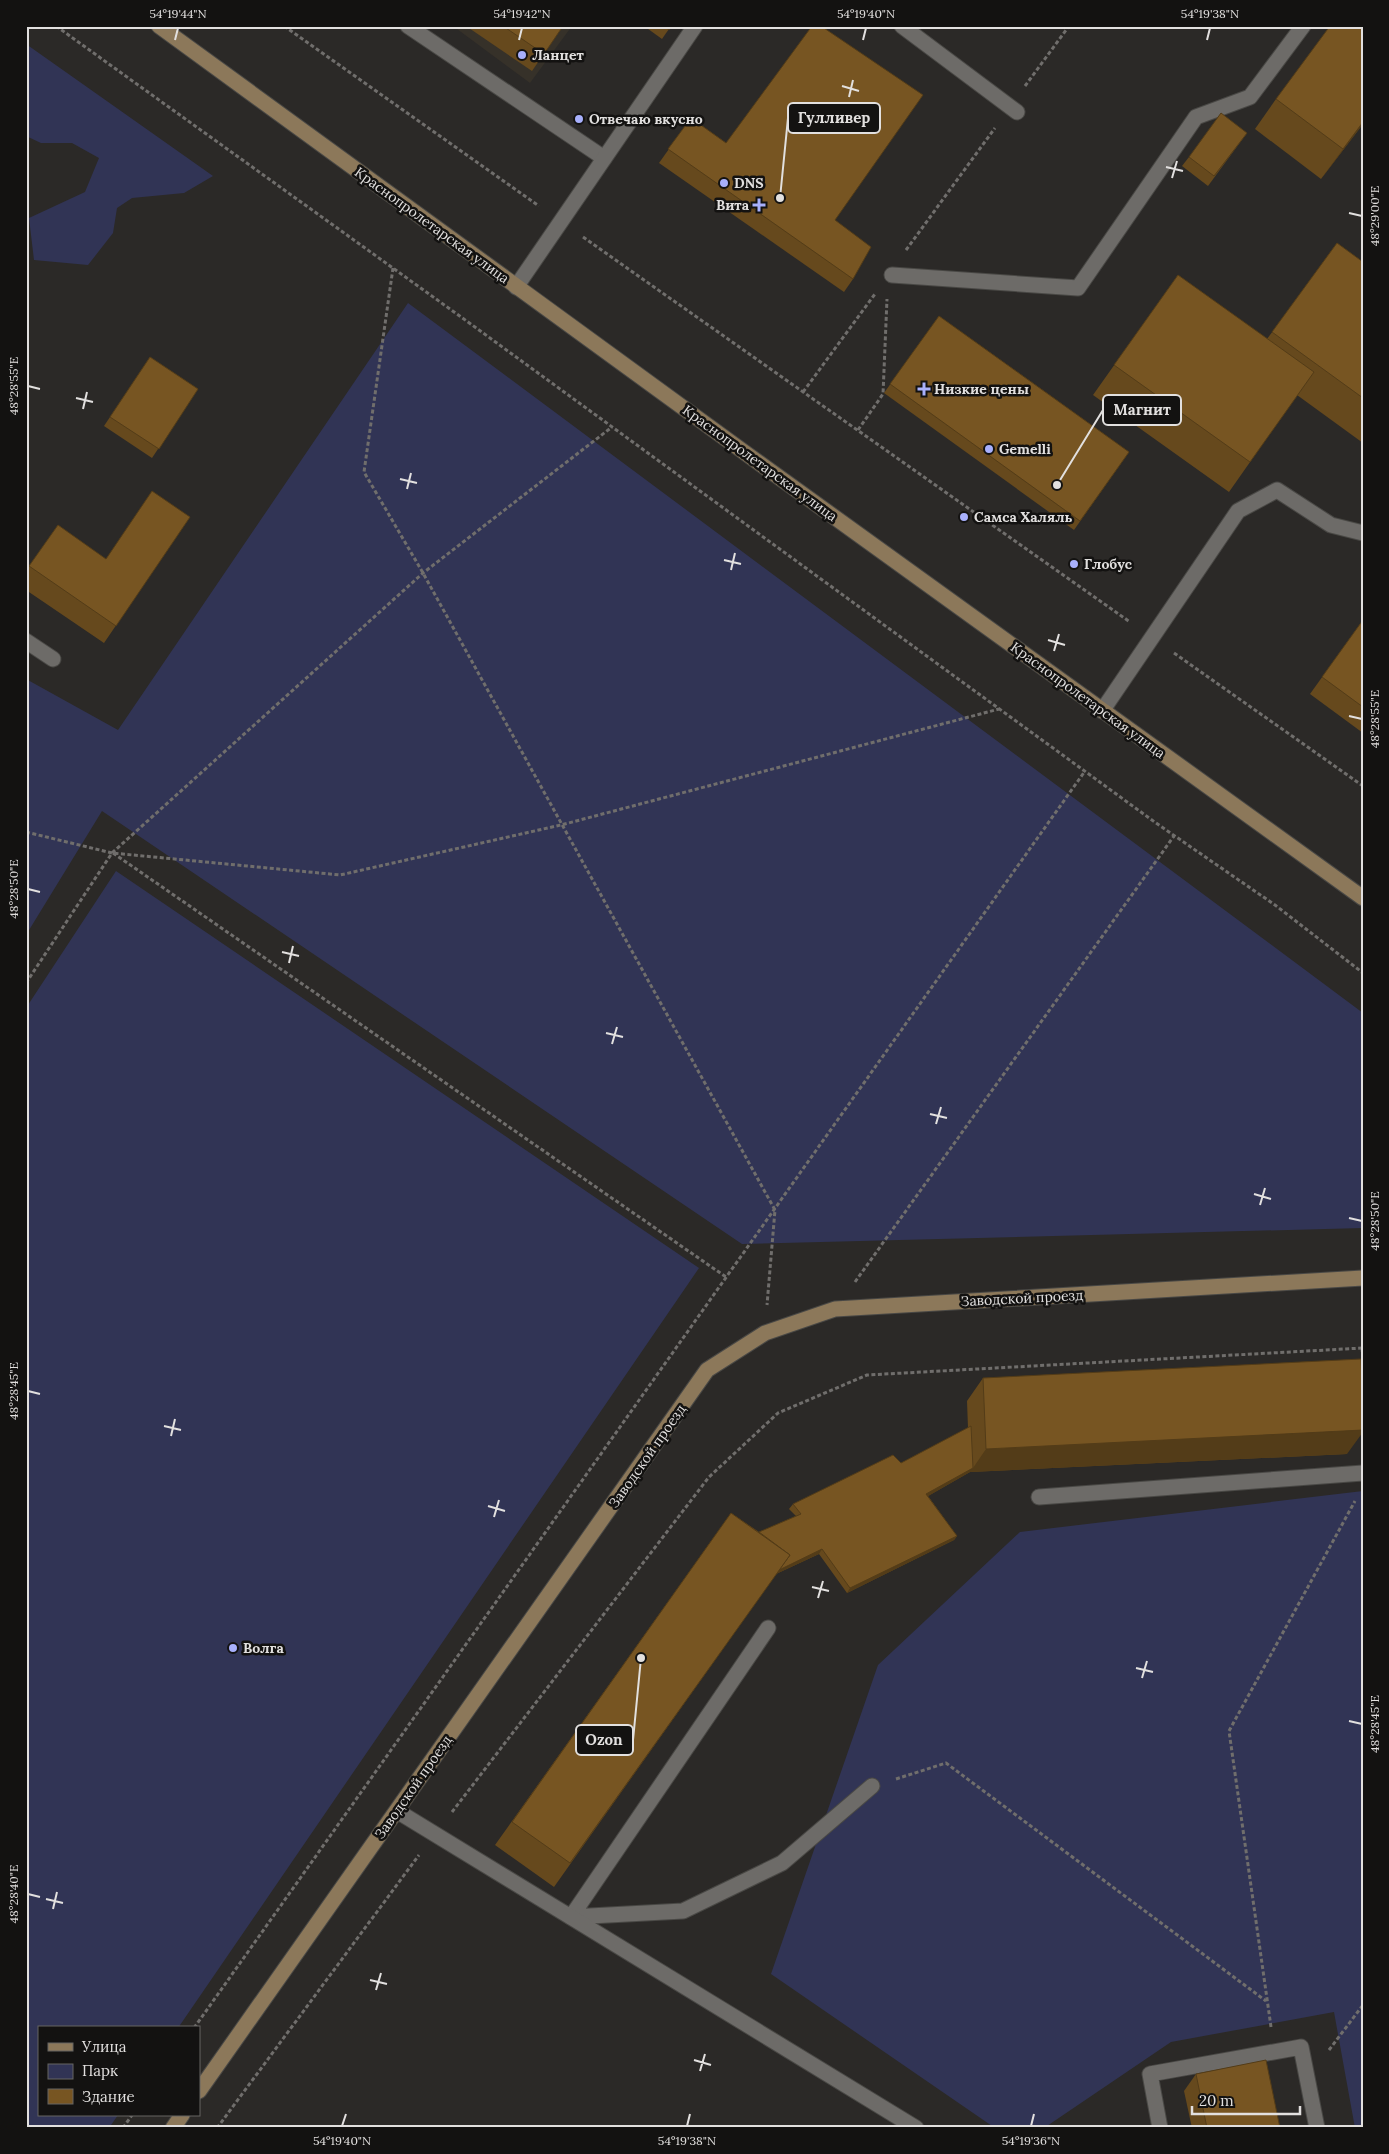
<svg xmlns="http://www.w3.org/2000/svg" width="1389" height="2154" viewBox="0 0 1389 2154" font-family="Lora,serif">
	<rect width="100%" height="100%" fill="#2b2927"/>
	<path fill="#363129" d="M453,26H572L530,83Z"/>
	<g fill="#313455">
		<path d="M26,44L213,176L184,193L132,198L117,208L113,233L88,265L34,260L29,218L85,192L99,158L72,143H41L26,136Z"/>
		<path d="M408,303L1363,1013V1228L742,1244L102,811L26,935V679L118,730Z"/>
		<path d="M116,871L699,1268L178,2028H39V2115H118L109,2128H26V1008Z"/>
		<path d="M1363,1491V2128H1355L1334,2012L1171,2042L1044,2128H995L771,1974L878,1665L1020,1532Z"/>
	</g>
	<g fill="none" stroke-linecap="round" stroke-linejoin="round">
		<defs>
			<g id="lane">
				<path d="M408,26L604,158"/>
				<path d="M902,26L1017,112"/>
				<path d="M892,275L1078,288L1196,117L1250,97L1303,26"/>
				<path d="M516,287L695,26"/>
				<path d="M26,641L53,659"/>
				<path d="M1102,711L1238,511L1277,490L1331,525L1363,533"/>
				<path d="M1039,1497L1363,1473"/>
				<path d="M768,1628L571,1917L683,1911L782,1863L872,1786"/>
				<path d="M397,1811L916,2128"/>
				<path d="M1160,2128L1150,2074L1301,2047L1317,2128"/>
			</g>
			<g id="secondary">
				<path d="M159,26L744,452L1363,898"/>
				<path d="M199,2091L707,1370L765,1333L835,1309L1363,1278"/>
				<path d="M173,2128L182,2115"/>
			</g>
		</defs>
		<use href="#lane" stroke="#494845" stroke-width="17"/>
		<use href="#secondary" stroke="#494845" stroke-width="17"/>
		<g stroke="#706e6c" stroke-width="3" stroke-dasharray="4 2.5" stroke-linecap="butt">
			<path d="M56,26L468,322L1156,823L1275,905L1363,973"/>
			<path d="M284,26L539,206"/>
			<path d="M1025,86L1069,26"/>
			<path d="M583,237L1130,622"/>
			<path d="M906,250L995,128"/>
			<path d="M393,268L364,472L423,573L775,1210L767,1305"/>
			<path d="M803,392L875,294"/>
			<path d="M858,430L883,394L887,299"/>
			<path d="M1174,653L1363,786"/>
			<path d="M26,832L112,853L340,875L561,825L999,709"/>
			<path d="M113,853L726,1277"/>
			<path d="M26,983L112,853L423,573L612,427"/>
			<path d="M855,1282L1174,836"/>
			<path d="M1362,1348L1363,1360"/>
			<path d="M896,1779L946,1763L1266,2001"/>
			<path d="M452,1812L709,1477L778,1413L867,1375L1363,1348"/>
			<path d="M1271,2027L1229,1731L1355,1501"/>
			<path d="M194,2028L1085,771"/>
			<path d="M1329,2050L1363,2005"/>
			<path d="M123,2128L132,2115"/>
			<path d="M217,2128L419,1855"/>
		</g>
		<use href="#lane" stroke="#6d6b68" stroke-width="15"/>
		<use href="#secondary" stroke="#8c785a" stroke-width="15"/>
	</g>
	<g fill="#66491d">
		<path d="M466,26H563L532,71Z"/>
		<path d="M644,26H671L662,39Z"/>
		<path d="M1363,26V124L1321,179L1255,129L1276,99Z"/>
		<path d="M691,118L835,220L853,279L844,292L659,163Z"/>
		<path d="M1247,133L1208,186L1182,166L1189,157Z"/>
		<path d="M1337,243L1363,262V443L1297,395L1229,492L1093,395L1178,275L1267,339Z"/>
		<path d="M939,316L1129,452L1074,530L884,393Z"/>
		<path d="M150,357L198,389L152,458L104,426Z"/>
		<path d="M190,517L104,643L26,590V571L58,525L105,559Z"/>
		<path d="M1363,620V733L1310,694Z"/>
		<path d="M983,1378L1347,1454L970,1472L928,1496L957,1536L954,1540L847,1593L819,1554L776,1574L554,1887L495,1845L731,1513L759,1532L796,1516L789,1509L793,1504L901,1463L968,1428L967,1401Z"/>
		<path d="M1196,2074L1280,2128H1192L1184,2091Z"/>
	</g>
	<g fill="#533c18">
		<path d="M1363,122V124L1321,179L1343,149Z"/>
		<path d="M1363,1430V1432L1347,1454L970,1472L923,1499L926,1494L973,1468L986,1449Z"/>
		<path d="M957,1536L954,1540L847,1593L850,1588Z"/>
		<path d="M822,1549L819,1554L776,1574L554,1887L776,1574L775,1572Z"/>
	</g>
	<g fill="#752" stroke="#533c18">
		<path d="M503,26H563L544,54Z"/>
		<path d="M664,26H671L669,30Z"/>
		<path d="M812,26H821L923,95L835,220L871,247L853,279L668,149L691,118L726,143Z"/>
		<path d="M1330,26H1363V122L1343,149L1276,99Z"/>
		<path d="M1221,113L1247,133L1214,176L1189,157Z"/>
		<path d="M1337,243L1363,262V398L1272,332Z"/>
		<path d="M1178,275L1314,372L1250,462L1114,365Z"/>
		<path d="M939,316L1129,452L1080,521L890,384Z"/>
		<path d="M150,357L198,389L159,449L110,417Z"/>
		<path d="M152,491L190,517L116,626L29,566L58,525L106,559Z"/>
		<path d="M1363,620V707L1322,677Z"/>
		<path d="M1361,1359L1363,1404V1430L986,1449L983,1378Z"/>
		<path d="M971,1426L973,1468L926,1494L957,1536L850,1588L822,1549L779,1570L790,1555L759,1532L801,1514L793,1504L893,1455L901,1463Z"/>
		<path d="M731,1513L790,1555L570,1863L512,1822Z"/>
		<path d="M1266,2060L1280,2128H1207L1196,2074Z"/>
	</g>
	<path fill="none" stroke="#e2e0df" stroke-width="2" d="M175,40L178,28M519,40L522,28M863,40L866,28M1207,40L1210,28M842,86L859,91M849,97L853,80M1166,167L1183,171M1172,178L1177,161M1349,213L1362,216M28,386L40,389M76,398L93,402M83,409L87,392M400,479L417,483M407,489L411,473M724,560L741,564M731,570L735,553M1048,640L1065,645M1054,651L1059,634M1349,716L1362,719M28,889L40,892M282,952L299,956M289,963L293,946M606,1033L623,1037M612,1044L617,1027M930,1114L947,1118M936,1124L941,1107M1254,1194L1271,1199M1260,1205L1265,1188M1349,1218L1362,1221M28,1391L40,1394M164,1426L181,1430M171,1436L175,1419M488,1506L505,1511M494,1517L499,1500M812,1587L829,1591M818,1598L823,1581M1136,1668L1153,1672M1142,1678L1147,1661M1349,1721L1362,1724M28,1894L40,1897M46,1899L63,1903M53,1909L57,1892M370,1980L387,1984M376,1990L381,1973M694,2060L711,2065M700,2071L705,2054M342,2126L346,2114M687,2126L690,2114M1031,2126L1034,2114"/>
	<g fill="#a8b0fc" stroke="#131211" stroke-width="2">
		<circle cx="522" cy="55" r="5"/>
		<circle cx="579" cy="119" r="5"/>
		<circle cx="724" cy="183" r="5"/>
		<path d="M756.5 197.5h5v5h5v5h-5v5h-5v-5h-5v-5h5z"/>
		<path d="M921.5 381.5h5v5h5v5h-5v5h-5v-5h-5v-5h5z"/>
		<circle cx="989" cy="449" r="5"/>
		<circle cx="964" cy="517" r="5"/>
		<circle cx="1074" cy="564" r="5"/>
		<circle cx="233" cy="1648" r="5"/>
	</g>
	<g text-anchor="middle" stroke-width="5" stroke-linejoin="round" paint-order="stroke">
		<g font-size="14" font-weight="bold" fill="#e2e0df" stroke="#131211" text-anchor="start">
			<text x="532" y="60">Ланцет</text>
			<text x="589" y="124">Отвечаю вкусно</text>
			<text x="734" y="188">DNS</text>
			<text x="749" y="210" text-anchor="end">Вита</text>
			<text x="934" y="394">Низкие цены</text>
			<text x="999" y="454">Gemelli</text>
			<text x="974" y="522">Самса Халяль</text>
			<text x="1084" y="569">Глобус</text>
			<text x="243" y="1653">Волга</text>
		</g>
		<g font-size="14" fill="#e2e0df" stroke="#131211">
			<text transform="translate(432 225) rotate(36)" y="5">Краснопролетарская улица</text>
			<text transform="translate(760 463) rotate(36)" y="5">Краснопролетарская улица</text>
			<text transform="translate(1088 700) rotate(36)" y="5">Краснопролетарская улица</text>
			<text transform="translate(1022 1298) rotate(-3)" y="5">Заводской проезд</text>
			<text transform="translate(647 1456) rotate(-55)" y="5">Заводской проезд</text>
			<text transform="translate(413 1787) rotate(-55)" y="5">Заводской проезд</text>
		</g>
	</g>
	<path fill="none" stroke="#e2e0df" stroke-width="2" d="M780 198L788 118M1057 485L1103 410M641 1658L633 1740"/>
	<g fill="#e2e0df" stroke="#131211" stroke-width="2">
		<circle cx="780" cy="198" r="5"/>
		<circle cx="1057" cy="485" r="5"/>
		<circle cx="641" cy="1658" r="5"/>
	</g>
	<g fill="#131211" stroke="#e2e0df" stroke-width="2">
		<rect x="788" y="103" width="92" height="30" rx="5"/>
		<rect x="1103" y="395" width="78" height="30" rx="5"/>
		<rect x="576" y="1725" width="57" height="30" rx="5"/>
	</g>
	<g font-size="15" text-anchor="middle" font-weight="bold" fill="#e2e0df">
		<text x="834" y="123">Гулливер</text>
		<text x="1142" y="415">Магнит</text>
		<text x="604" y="1745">Ozon</text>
	</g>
	<rect width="1389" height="2154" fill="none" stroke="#131211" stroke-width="55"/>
	<rect x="38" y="2026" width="162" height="90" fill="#131211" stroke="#666463"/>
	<rect x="48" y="2043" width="25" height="8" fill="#8c785a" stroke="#666463"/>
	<text x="82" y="2052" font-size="15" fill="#e2e0df">Улица</text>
	<rect x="48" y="2064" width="25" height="15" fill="#313455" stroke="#666463"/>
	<text x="82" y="2076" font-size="15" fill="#e2e0df">Парк</text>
	<rect x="48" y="2089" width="25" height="15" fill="#775522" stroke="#666463"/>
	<text x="82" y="2102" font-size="15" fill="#e2e0df">Здание</text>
	<path d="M1192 2106v8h108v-8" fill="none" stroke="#e2e0df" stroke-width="2.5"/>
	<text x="1199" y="2106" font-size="15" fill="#e2e0df" stroke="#131211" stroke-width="4" paint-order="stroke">20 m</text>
	<rect x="28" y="28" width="1334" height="2098" fill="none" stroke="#e2e0df" stroke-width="2"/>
	<g font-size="12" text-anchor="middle" fill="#e2e0df">
		<text x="178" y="18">54°19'44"N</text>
		<text x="522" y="18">54°19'42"N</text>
		<text x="866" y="18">54°19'40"N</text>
		<text x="1210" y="18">54°19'38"N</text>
		<text transform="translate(1375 216) rotate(-90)" y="4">48°29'00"E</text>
		<text transform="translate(14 386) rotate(-90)" y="4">48°28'55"E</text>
		<text transform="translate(1375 719) rotate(-90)" y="4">48°28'55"E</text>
		<text transform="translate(14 889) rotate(-90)" y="4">48°28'50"E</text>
		<text transform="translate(1375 1221) rotate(-90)" y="4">48°28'50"E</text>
		<text transform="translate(14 1391) rotate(-90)" y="4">48°28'45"E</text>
		<text transform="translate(1375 1724) rotate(-90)" y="4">48°28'45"E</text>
		<text transform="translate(14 1894) rotate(-90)" y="4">48°28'40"E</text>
		<text x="342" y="2145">54°19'40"N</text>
		<text x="687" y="2145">54°19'38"N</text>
		<text x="1031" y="2145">54°19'36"N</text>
	</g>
</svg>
